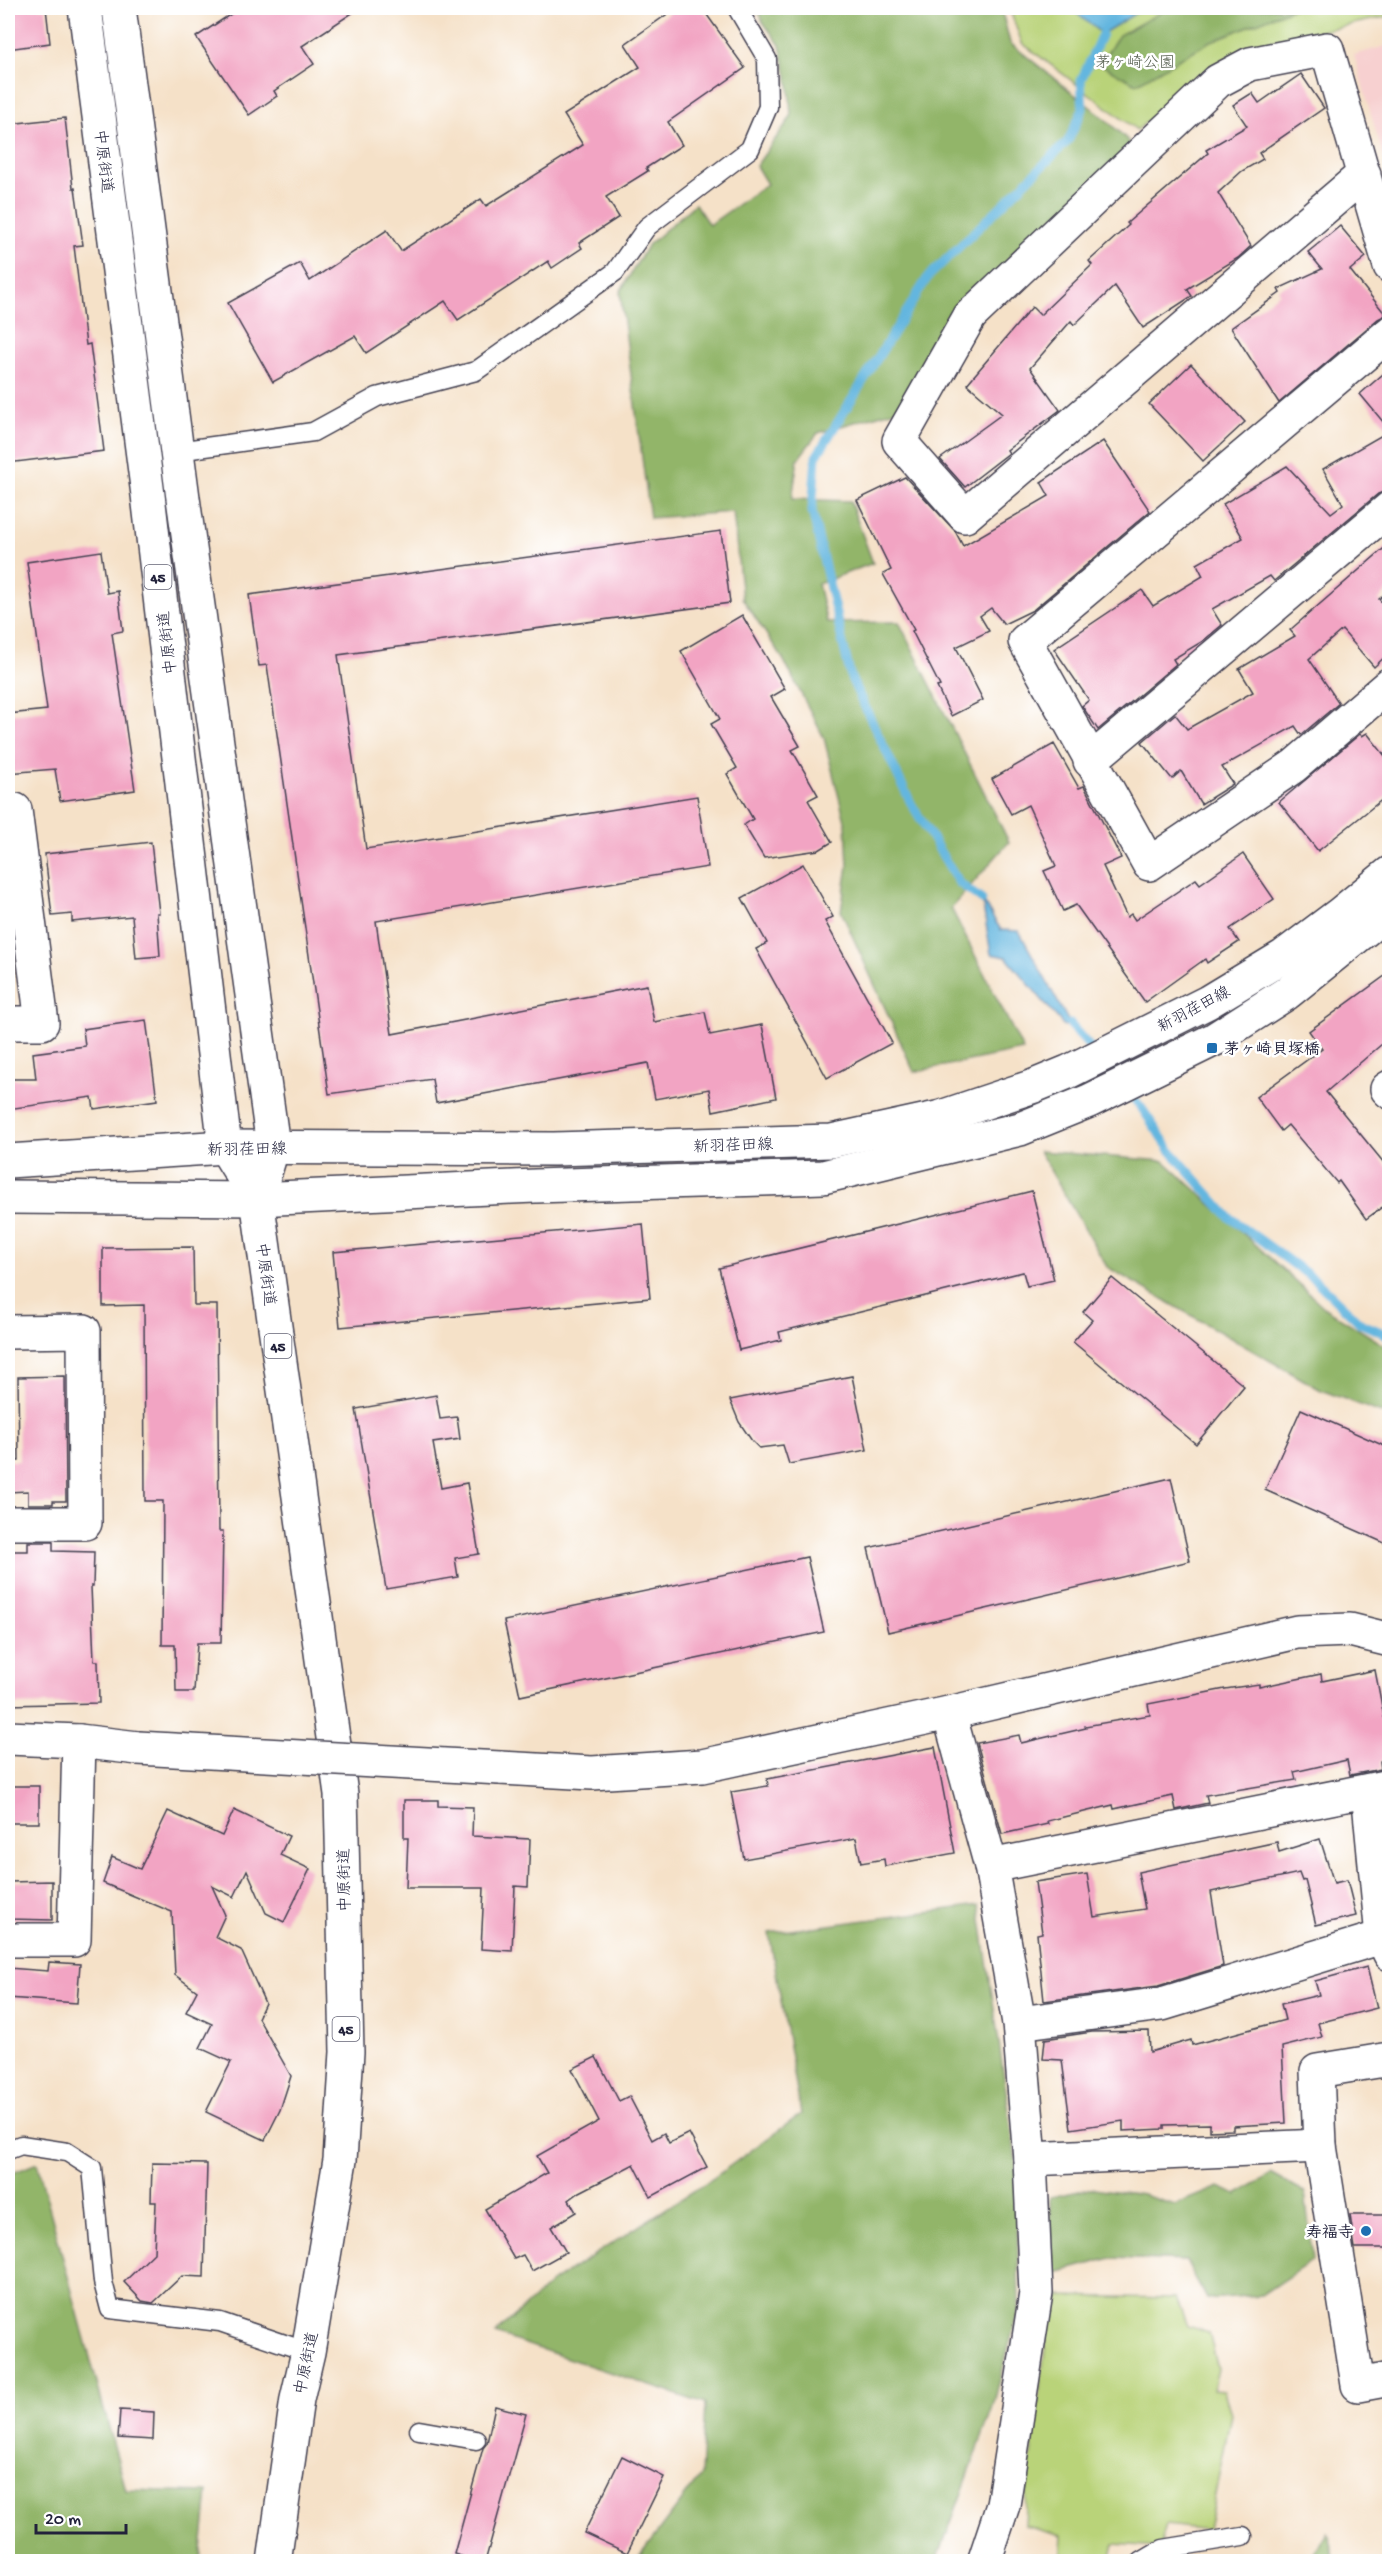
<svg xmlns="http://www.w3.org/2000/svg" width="1397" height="2569" viewBox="0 0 1397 2569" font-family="'Gochi Hand','Klee One',sans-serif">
	<rect width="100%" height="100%" fill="#fff"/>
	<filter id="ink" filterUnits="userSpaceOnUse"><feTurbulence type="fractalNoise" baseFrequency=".0167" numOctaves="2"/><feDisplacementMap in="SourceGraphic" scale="12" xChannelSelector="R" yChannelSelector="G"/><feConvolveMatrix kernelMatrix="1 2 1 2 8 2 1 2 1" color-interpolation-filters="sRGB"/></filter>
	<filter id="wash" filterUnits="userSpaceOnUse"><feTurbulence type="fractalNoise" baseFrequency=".008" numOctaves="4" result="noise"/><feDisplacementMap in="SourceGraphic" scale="24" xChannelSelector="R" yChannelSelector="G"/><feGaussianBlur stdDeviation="1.35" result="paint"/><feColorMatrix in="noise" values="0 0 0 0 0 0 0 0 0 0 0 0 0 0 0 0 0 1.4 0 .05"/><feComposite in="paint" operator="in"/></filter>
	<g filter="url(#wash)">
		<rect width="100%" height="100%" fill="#f5e1c8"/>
		<path fill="#f7d0d0" d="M1389,45H1390L1389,177L1354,55Z"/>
		<g fill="#b9d379" stroke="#6e7a5a" stroke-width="1.5">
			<path d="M1009,8H1389L1390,16L1261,44L1210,68L1137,130L1022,43Z"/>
			<path d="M1052,2296L1176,2298L1187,2326L1209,2333L1218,2369L1213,2390L1224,2391L1231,2414L1208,2530L1166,2525L1160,2547L1114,2544L1110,2561L1060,2562L1062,2536L1025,2526L1027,2485Z"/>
		</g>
		<g fill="#92b569" stroke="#5a6c52" stroke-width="1.5">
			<path d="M757,8H1001L1010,43L1104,118L1131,143L905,407L818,433L798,459L792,499L850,501L873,563L818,584L827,623L899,622L1009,842L951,908L1023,1050L914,1072L841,911L848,866L846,825L824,738L783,659L742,598L733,512L650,518L620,292L647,246L695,204L709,225L767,184L756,166L791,117L789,85L780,45L763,22Z"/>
			<path d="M1169,8H1294L1209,42L1136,84L1100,64L1119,35Z"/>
			<path d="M1039,1151L1164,1161L1326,1309L1389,1348V1416L1321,1390L1107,1267Z"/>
			<path d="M979,1905L1016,2160L1019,2308L992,2410L937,2561H636L701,2475L705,2404L495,2334L552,2282L712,2179L801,2114L769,1933Z"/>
			<path d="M37,2163L126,2490L208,2492L201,2561H8V2175Z"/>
			<path d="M1271,2174L1305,2193L1313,2260L1261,2295L1207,2299L1186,2261L1111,2258L1052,2274L1050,2197L1094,2188L1143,2195L1175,2205L1219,2187L1237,2195Z"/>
			<path d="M1327,2533L1336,2561H1309Z"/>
		</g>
		<g fill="#64b6df" stroke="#436c8d" stroke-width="1.5">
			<path d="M1070,8H1144L1102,34Z"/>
			<path d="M982,900L1001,930L1019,931L1070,1024L1064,1026L1006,957L991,954Z"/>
		</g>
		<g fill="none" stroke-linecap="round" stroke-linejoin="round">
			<g stroke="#64b6df" stroke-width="9">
				<path d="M982,900L959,883L911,803L851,678L812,511L816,457L928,277L1068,141L1083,109L1081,80L1102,34"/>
				<path d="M1070,1024L1141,1107L1170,1150L1229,1217L1314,1279L1360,1323L1390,1336"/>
			</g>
		</g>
		<g id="blocks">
			<g fill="#f2a4c3">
				<path d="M8,8H46L50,43L8,49Z"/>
				<path d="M240,8H360L302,46L314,64L274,91L277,96L249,115L196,37Z"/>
				<path d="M676,8H702L745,68L668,122L682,145L646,168L648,171L606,197L619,217L579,243L582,248L552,268L548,261L458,320L445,301L366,353L355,336L273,382L228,303L300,263L310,281L387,230L401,251L481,199L486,206L583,145L564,115L640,67L625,44Z"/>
				<path d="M1301,74L1324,108L1259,153L1263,159L1242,171L1218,193L1251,246L1238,258L1187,289L1192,296L1143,328L1115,286L1074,325L1071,321L1030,368L1060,410L1007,450L1009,453L965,487L940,459L1002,414L967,384L1032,307L1040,315L1092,265L1089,261L1129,225L1127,223L1208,153L1206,150L1247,126L1233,105L1252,93L1259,103Z"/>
				<path d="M65,118L73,188H75L83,245L74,246L86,345L90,344L104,451L8,463V124Z"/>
				<path d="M1340,226L1366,257L1350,270L1386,315L1378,319L1279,403L1231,328L1280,293L1278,289L1322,269L1308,252Z"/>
				<path d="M1191,364L1245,422L1203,461L1149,404Z"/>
				<path d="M1389,369V429L1360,394Z"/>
				<path d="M1389,431V490L1378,494L1274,581L1270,576L1212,609L1222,625L1203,641L1173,659L1176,664L1098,730L1082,706L1089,700L1054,649L1142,590L1153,606L1203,576L1197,564L1243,538L1223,504L1287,466L1331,513L1343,504L1323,469Z"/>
				<path d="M1103,441L1150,511L1033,610L1004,624L991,608L980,616L989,631L956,647L983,700L951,716L937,687L940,686L912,631L914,630L883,574L891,570L857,500L905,477L955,531L963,546L1049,496L1041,482Z"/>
				<path d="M721,531L730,603L338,655L366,849L697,796L708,867L376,921L392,1034L647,985L654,1022L705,1012L710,1035L762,1025L776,1098L713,1111L709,1089L655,1099L648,1063L436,1103L432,1079L329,1094L267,665L259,666L249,595Z"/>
				<path d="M1389,544V590L1379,599L1389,611V653L1374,667L1342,630L1309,659L1339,703L1301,735L1295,726L1222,767L1233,784L1201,804L1181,771L1172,779L1142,742L1175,714L1187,729L1253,692L1239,669L1295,636L1290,630Z"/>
				<path d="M101,551L107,593L118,591L123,631L112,633L135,790L60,801L55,769L8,773V714L47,710L27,562Z"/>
				<path d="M742,615L785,689L771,697L800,746L792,750L818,795L808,800L832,842L819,850L764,858L744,825L753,819L727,774L737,768L711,724L720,719L681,651Z"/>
				<path d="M1367,733L1389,761V794L1318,851L1279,802L1360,734L1362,736Z"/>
				<path d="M1054,744L1079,788L1084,786L1121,858L1103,866L1127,917L1131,914L1135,920L1196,879L1200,884L1243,854L1274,899L1230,929L1239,942L1207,963L1205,959L1145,1002L1076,905L1063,911L1044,871L1056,866L1028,805L1011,814L992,779Z"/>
				<path d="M151,842L159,913H157L160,956L136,958L132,916L72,922V914L52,916L45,854Z"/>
				<path d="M803,864L833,917L825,921L892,1043L827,1078L756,949L767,943L742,898Z"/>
				<path d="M1389,973V1038L1326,1092L1389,1169V1202L1366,1219L1339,1181L1337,1183L1288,1125L1281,1131L1256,1097L1322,1049L1309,1031Z"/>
				<path d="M146,1020L157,1100L94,1109L92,1097L8,1109V1079H36L33,1053L85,1046L83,1029Z"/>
				<path d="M1032,1191L1054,1280L1027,1286L1023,1272L779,1332L781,1340L739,1350L719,1268Z"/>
				<path d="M643,1224L650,1298L340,1327L333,1252Z"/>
				<path d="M193,1247L194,1305H217L219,1531H223L221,1643H197L194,1692H176L175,1645H162L163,1501H145L144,1305L103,1306V1248Z"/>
				<path d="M1112,1278L1244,1386L1196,1444L1073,1342L1092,1320L1083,1312Z"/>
				<path d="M65,1376L66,1501H53V1504H28V1491L8,1492V1461H19L18,1377Z"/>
				<path d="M852,1376L867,1450L789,1464L783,1445L759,1448L752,1441L739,1422L730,1400Z"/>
				<path d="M436,1395L440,1419L457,1417L460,1439L433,1443L441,1488L467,1483L479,1554L455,1558L458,1577L386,1589L356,1409Z"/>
				<path d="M1301,1409L1389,1448V1545L1265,1490Z"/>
				<path d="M1171,1478L1190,1561L888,1632L868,1548Z"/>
				<path d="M28,1542H53V1551L94,1552L93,1586H91L94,1661H98L99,1703L8,1705V1551H28Z"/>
				<path d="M807,1557L824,1632L520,1696L504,1621Z"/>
				<path d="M1375,1670L1384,1717L1389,1712V1755L1380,1761L1381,1769L1350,1775L1347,1760L1294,1772L1296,1780L1206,1795L1208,1803L1176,1810L1173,1796L1114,1809L1113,1805L1047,1821L1048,1824L1002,1834L977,1743L1019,1735L1021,1743L1086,1728L1085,1726L1150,1715L1148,1704L1225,1689L1259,1684V1687L1321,1674L1322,1681Z"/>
				<path d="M935,1747L955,1853L885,1866L884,1859L861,1863L856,1838L744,1859L731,1792L768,1786L767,1779Z"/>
				<rect x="8" y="1786" width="31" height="37"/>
				<path d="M404,1800H438V1806L473,1807L472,1836L530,1839L528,1887L515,1886L512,1951L481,1949L484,1888H406L408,1838H404Z"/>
				<path d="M234,1810L289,1836L280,1855L310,1869L284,1922L266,1913L247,1870L234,1897L212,1886L225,1915L215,1937L241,1950L265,2003L258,2018L291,2076L280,2110L265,2140L206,2112L231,2062L200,2048L212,2024L186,2012L197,1991L175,1975L172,1912L103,1883L112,1857L140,1869L168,1811L222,1836Z"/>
				<path d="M1320,1839L1334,1883L1347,1880L1356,1916L1316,1925L1305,1880L1302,1881L1299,1873L1211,1892L1223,1966L1158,1986L1044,2001L1037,1934L1042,1933L1035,1882L1087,1874L1094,1917L1145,1909L1138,1872L1277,1842L1279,1852Z"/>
				<path d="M52,1881V1920L8,1919V1882Z"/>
				<path d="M49,1962L80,1964L77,2003L8,1998V1968L48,1971Z"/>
				<path d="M1367,1967L1377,2008L1318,2023L1322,2037L1282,2047L1286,2123L1233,2126V2130L1210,2131V2124L1164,2125V2129L1123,2131V2121L1071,2129L1062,2060L1043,2059L1045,2039L1092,2032L1149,2031L1150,2052L1191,2040L1192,2045L1285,2020L1281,2004L1319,1995L1315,1981Z"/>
				<path d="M596,2057L619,2101L629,2096L652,2140L664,2133L669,2143L689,2133L707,2167L651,2197L634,2164L580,2192L569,2200L576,2212L551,2227L566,2252L532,2271L523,2255L514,2259L485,2209L547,2173L537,2156L599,2121L572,2069Z"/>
				<path d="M152,2163L207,2164L204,2277L182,2276L153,2303L142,2301L124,2282L154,2253L156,2202H151Z"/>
				<path d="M1350,2215H1389V2248H1355Z"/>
				<path d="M495,2406L526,2414L485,2562H481L454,2554L483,2448L487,2443Z"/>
				<path d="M120,2410L154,2412L153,2440L118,2438Z"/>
				<path d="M622,2456L664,2477L627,2553L584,2533Z"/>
			</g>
		</g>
	</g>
	<g filter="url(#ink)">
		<use href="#blocks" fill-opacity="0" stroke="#423f50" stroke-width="1.5"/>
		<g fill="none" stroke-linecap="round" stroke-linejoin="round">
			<defs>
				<g id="service">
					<path d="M177,451L313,432L377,397L476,371L615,272L647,227L750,149L768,107L767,59L737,8"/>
					<path d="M8,2150L21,2145L67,2152L92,2168L103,2282L110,2309L220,2322L308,2352"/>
					<path d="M419,2430L476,2440"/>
					<path d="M1141,2562L1163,2549L1243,2536"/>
				</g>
				<g id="minor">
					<path d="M1364,174L965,516L899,441L970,316L1218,81L1250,64L1327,49L1390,266"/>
					<path d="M1390,333L1025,641L1149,864L1294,766L1390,684"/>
					<path d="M1090,761L1390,508"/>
					<path d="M8,810H15L42,1023H8"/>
					<path d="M1390,1087L1387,1089L1390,1092"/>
					<path d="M8,1332L84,1331L85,1523H8"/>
					<path d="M949,1713L991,1866L1019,2023L1030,2159L1036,2293L1003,2505L984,2562"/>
					<path d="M1368,1791L1382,1937L1390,1954"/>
					<path d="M991,1866L1390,1786"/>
					<path d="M8,1940H74L79,1741"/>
					<path d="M1019,2023L1162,2004L1382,1937"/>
					<path d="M1390,2059L1317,2071L1320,2146L1358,2385L1390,2379"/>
					<path d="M1030,2159L1320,2146"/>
				</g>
				<g id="tertiary">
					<path d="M8,1161L225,1147L554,1149L831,1141L941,1117L1034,1086L1068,1072L1208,1002L1284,956L1340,914L1390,873"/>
					<path d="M8,1197L257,1199L535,1186L823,1177L1020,1129L1089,1101L1215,1039L1287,993L1390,910"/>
					<path d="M8,1738L79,1741L138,1748"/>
					<path d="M500,1768L592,1773L702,1766L949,1713L1297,1632L1350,1630L1390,1640"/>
				</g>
				<g id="primary">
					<path d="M85,8L148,495L225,1147L257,1199L341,1794L347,2052L340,2160L308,2352L297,2399L274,2562"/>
					<path d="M119,8L183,498L273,1146L257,1199"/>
				</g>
			</defs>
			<use href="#service" stroke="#423f50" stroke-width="21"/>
			<use href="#minor" stroke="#423f50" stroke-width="36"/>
			<use href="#tertiary" stroke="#423f50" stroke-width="36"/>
			<use href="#primary" stroke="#423f50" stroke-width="36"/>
			<use href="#service" stroke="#fff" stroke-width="18"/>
			<use href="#minor" stroke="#fff" stroke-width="33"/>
			<use href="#tertiary" stroke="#fff" stroke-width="33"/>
			<use href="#primary" stroke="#fff" stroke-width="33"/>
			<defs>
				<path id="tertiary-bridge" d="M138,1748L500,1768"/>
			</defs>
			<use href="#tertiary-bridge" stroke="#423f50" stroke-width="36" stroke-linecap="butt"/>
			<use href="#tertiary-bridge" stroke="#fff" stroke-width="33"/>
		</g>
	</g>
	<g fill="#1f6fb2" stroke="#fff" stroke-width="2">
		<rect x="1206" y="1042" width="12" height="12" rx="3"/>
		<circle cx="1366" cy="2231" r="6"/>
	</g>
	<g text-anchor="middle" stroke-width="5" stroke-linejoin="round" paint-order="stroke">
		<g fill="#fff" stroke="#646476" stroke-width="1.5">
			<rect x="144.5" y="565" width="27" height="24" rx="4.5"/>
			<rect x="264.5" y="1334" width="27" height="24" rx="4.5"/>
			<rect x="332.5" y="2017" width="27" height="24" rx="4.5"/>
		</g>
		<g font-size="15" font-weight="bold" fill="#22223b">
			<text x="158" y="582">45</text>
			<text x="278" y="1351">45</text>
			<text x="346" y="2034">45</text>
		</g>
		<g font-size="16" fill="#576051" stroke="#fff">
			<text x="1135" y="67">茅ヶ崎公園</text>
		</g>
		<g font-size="16" fill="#22223b" stroke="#fff">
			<text transform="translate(105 161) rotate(83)" y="6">中原街道</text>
			<text transform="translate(166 643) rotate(-97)" y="6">中原街道</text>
			<text transform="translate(1193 1008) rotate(-28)" y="6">新羽荏田線</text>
			<text transform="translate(733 1144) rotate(-2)" y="6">新羽荏田線</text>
			<text transform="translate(247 1148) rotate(-1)" y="6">新羽荏田線</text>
			<text transform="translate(267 1274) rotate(82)" y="6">中原街道</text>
			<text transform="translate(343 1880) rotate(-91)" y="6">中原街道</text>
			<text transform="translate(305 2363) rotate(-78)" y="6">中原街道</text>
		</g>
		<g font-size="16" font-weight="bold" fill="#22223b" stroke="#fff" text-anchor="start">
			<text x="1224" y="1054">茅ヶ崎貝塚橋</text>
			<text x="1354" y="2237" text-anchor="end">寿福寺</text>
		</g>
	</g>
	<rect width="1397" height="2569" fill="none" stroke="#fff" stroke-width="30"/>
	<path d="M36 2524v9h90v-9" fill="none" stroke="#22223b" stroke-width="3"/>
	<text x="45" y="2524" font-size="18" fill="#22223b" stroke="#ffffff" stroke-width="4.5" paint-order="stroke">20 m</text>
</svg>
